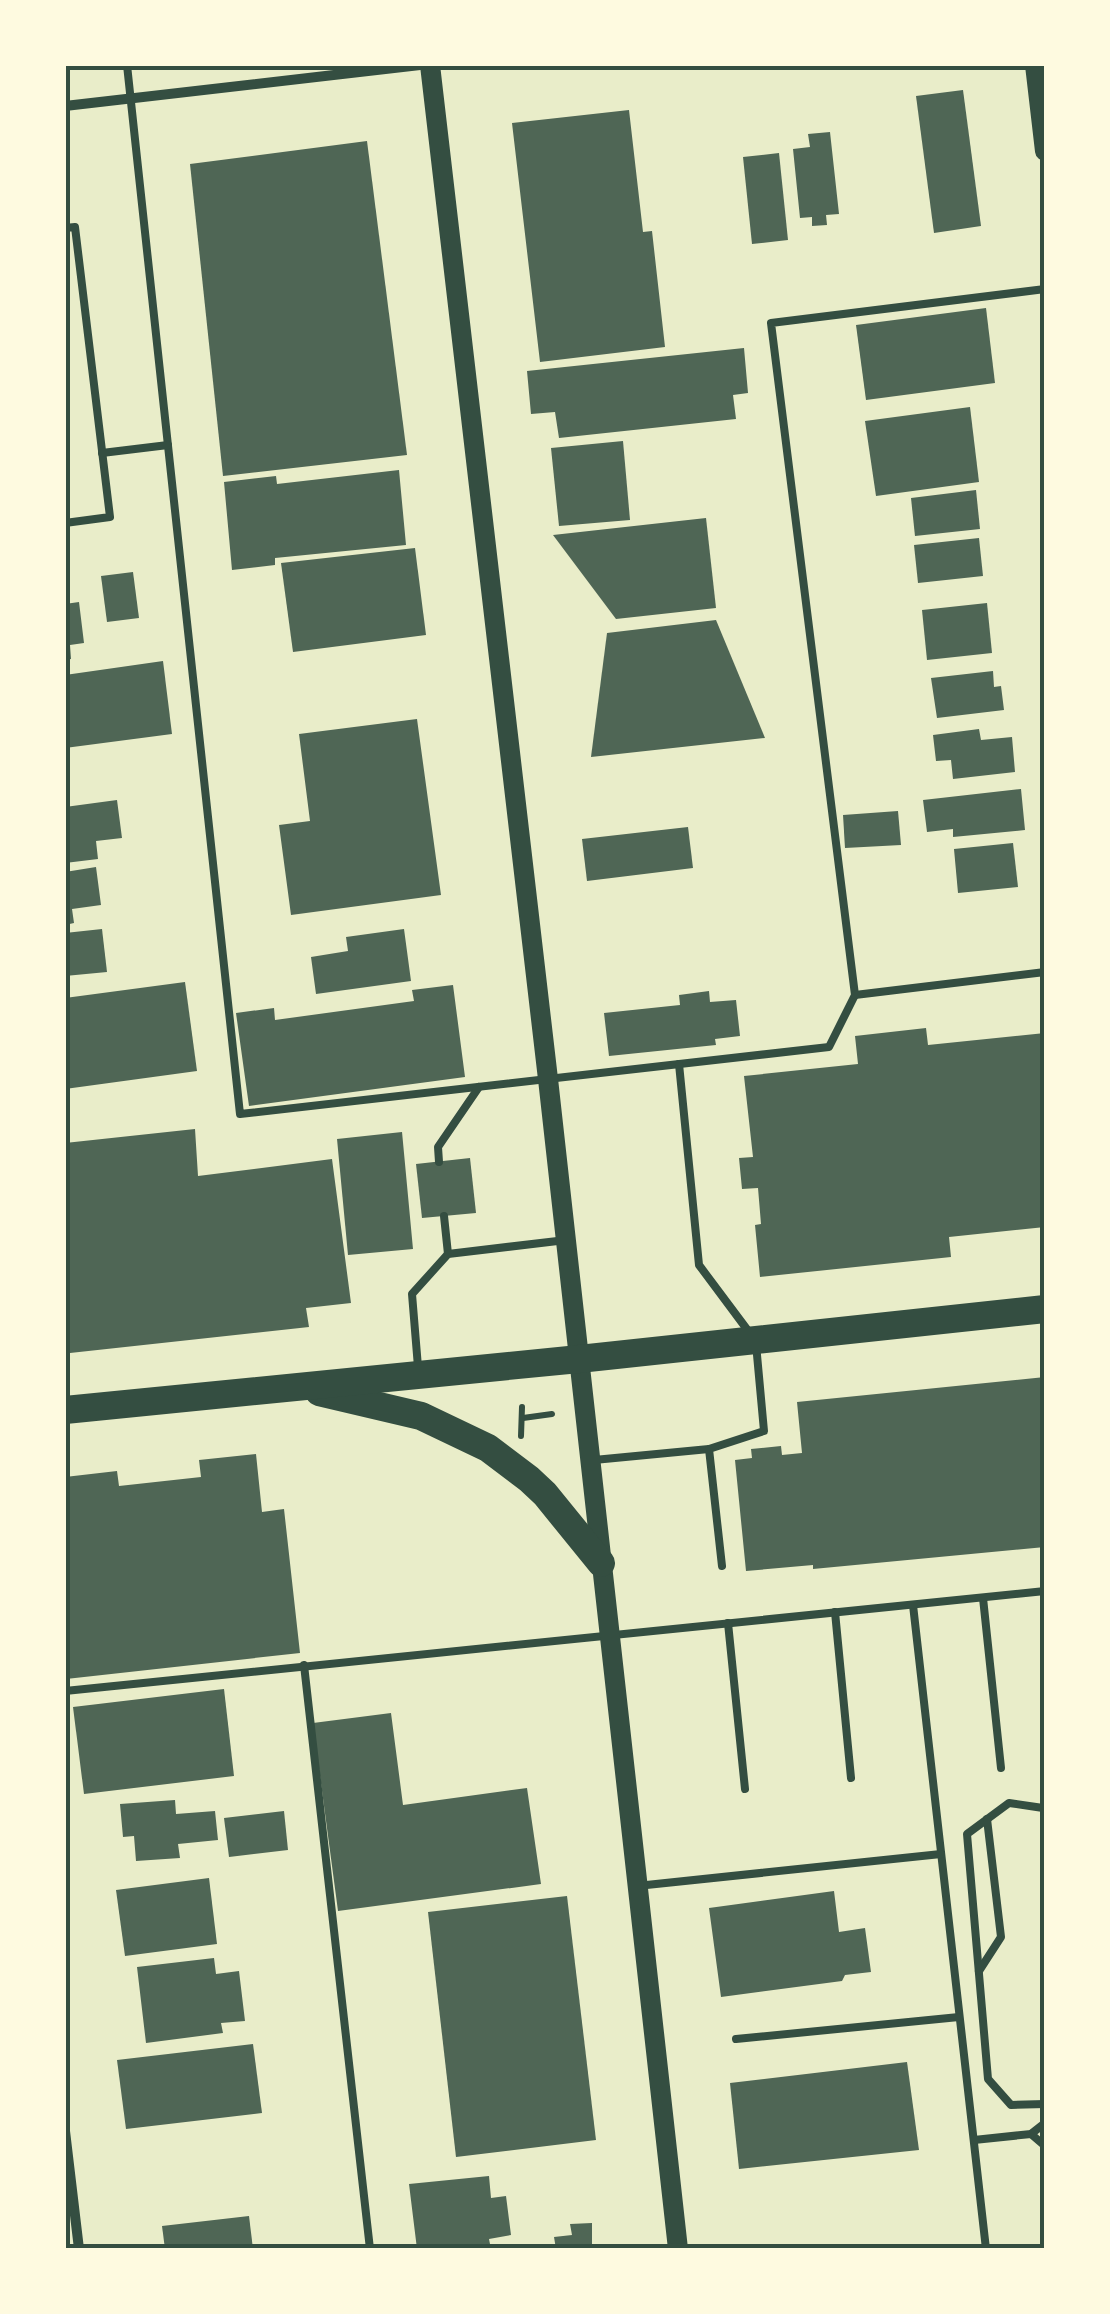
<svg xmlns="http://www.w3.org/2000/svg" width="1110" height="2314" viewBox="0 0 1110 2314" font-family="'Crimson Pro',serif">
	<rect width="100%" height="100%" fill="#e9edc9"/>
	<g fill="#4f6655">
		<path d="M963,90L981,226L934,233L916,96Z"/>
		<path d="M629,110L643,232L652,231L665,347L540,362L512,123Z"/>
		<path d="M830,132L839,214L826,215L827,225L812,226V217L800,218L793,149L810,147L808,134Z"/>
		<path d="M367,141L407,455L223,476L190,164Z"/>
		<path d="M779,153L788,240L752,244L743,157Z"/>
		<path d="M986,308L995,383L866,400L856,325Z"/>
		<path d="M744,348L748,393L733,395L736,419L559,438L555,412L531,414L527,371Z"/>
		<path d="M970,407L979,482L876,496L865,421Z"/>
		<path d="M623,441L630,520L559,526L551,448Z"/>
		<path d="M399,470L406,545L275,558V565L232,570L224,482L276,476L277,484Z"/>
		<path d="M976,490L980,529L915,536L911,498Z"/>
		<path d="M706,518L716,608L616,619L553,535Z"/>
		<path d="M979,538L983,576L918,583L914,545Z"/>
		<path d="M415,548L426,635L293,652L281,563Z"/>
		<path d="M133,572L139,618L107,622L101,576Z"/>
		<path d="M79,602L84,643L70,645L71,659L65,660V604Z"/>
		<path d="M987,603L992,653L927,660L922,610Z"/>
		<path d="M716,620L765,738L591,757L607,633Z"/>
		<path d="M163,661L172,734L65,748V675Z"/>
		<path d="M993,671L994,687L1001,686L1004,710L937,718L931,678Z"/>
		<path d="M417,719L441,895L291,915L279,825L310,821L299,734Z"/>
		<path d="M979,729L981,740L1012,737L1015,772L953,779L951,760L936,761L933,735Z"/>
		<path d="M1021,789L1025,830L953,837V829L927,832L923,800Z"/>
		<path d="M117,800L122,838L96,841L98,859L65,863V807Z"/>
		<path d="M898,811L901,845L845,848L843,815Z"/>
		<path d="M688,827L693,868L587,881L582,839Z"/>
		<path d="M1013,843L1018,887L958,893L954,849Z"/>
		<path d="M96,867L101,905L72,909L74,923L65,925V872Z"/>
		<path d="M102,929L107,972L65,976V933Z"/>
		<path d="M404,929L411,981L316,994L311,957L348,951L346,937Z"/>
		<path d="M185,982L197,1071L65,1089V998Z"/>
		<path d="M453,985L465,1077L249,1106L236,1013L274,1008L275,1020L414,1001L412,990Z"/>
		<path d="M709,991L710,1002L736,1000L740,1036L715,1039L716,1045L609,1056L604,1013L680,1005L679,995Z"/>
		<path d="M926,1028L928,1045L1045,1033V1227L949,1237L951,1257L760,1277L755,1225L761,1224L758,1188L742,1189L739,1158L753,1157L744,1076L858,1064L855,1036Z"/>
		<path d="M195,1129L198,1176L332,1159L351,1303L306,1308L309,1327L70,1353L65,1319V1143Z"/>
		<path d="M402,1132L413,1249L348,1255L337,1139Z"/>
		<path d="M470,1158L476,1213L422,1218L416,1164Z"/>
		<path d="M1045,1377V1547L813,1569V1565L746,1571L735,1460L752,1458L751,1449L781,1446L782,1455L802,1453L797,1402Z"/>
		<path d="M256,1454L262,1512L284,1509L300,1653L66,1679L65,1477L117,1471L119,1486L201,1477L199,1460Z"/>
		<path d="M224,1689L234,1776L84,1794L73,1707Z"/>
		<path d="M391,1713L403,1805L527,1788L541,1884L338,1911L313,1723Z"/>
		<path d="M175,1800L176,1814L215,1811L218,1840L178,1844L180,1858L136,1861L134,1836L123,1837L120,1804Z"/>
		<path d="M284,1811L288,1850L229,1857L224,1818Z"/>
		<path d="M209,1878L217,1944L125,1956L116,1890Z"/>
		<path d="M834,1891L839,1932L865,1928L871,1972L845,1975L842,1981L721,1997L709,1908Z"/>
		<path d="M567,1896L596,2140L456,2157L428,1912Z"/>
		<path d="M214,1958L216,1974L239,1971L245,2021L221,2023L223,2033L146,2043L137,1967Z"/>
		<path d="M253,2044L262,2113L126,2129L117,2060Z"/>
		<path d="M907,2062L919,2150L739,2169L730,2083Z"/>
		<path d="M489,2176L491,2198L506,2196L511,2235L489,2239L491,2249H417L409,2184Z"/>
		<path d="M249,2216L253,2249H165L162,2226Z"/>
		<path d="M592,2223V2249H556L554,2237L572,2235L570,2224Z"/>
	</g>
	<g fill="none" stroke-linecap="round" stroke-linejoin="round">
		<g stroke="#344e41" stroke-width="6">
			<path d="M978,67L993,65"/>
			<path d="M523,1418L552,1414"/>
			<path d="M521,1436L522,1407"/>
		</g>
		<g stroke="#344e41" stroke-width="8">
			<path d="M127,65L240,1114L829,1047L855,995L771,323L1045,289"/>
			<path d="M65,228L75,227L110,517L65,523"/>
			<path d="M102,453L168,445"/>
			<path d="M855,995L1045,972"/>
			<path d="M679,1064L699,1265L749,1332"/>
			<path d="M439,1162L438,1147L479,1087"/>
			<path d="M444,1216L448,1254"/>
			<path d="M418,1367L412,1294L448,1254L566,1240"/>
			<path d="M594,1460L709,1449"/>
			<path d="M722,1566L709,1449L764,1431L756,1344"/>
			<path d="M983,1598L1001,1768"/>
			<path d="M913,1605L986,2249"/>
			<path d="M835,1612L851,1778"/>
			<path d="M728,1623L745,1789"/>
			<path d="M304,1665L370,2249"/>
			<path d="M65,1691L1045,1591"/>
			<path d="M1045,1811L1043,1808L1009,1803L967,1834L988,2079L1011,2105L1045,2104"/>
			<path d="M637,1886L941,1854"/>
			<path d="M979,1971L1001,1937L987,1819"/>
			<path d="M736,2039L959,2017"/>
			<path d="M1031,2134L1045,2146"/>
			<path d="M974,2140L1031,2134L1045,2123"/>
		</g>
		<g stroke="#344e41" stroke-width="10">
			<path d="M65,106L420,65"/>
			<path d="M65,2131L79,2249"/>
		</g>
		<g stroke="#344e41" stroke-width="20">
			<path d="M430,65L548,1079L678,2249"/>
			<path d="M1035,65L1045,151"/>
		</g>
		<g stroke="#344e41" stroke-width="28">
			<path d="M319,1392L421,1416L488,1448L529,1479L545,1494L601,1563"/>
			<path d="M65,1410L579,1359L1045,1309"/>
		</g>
	</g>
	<rect width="1110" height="2314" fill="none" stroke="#fefae0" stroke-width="135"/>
	<rect x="68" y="68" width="974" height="2178" fill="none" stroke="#344e41" stroke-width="4"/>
</svg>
